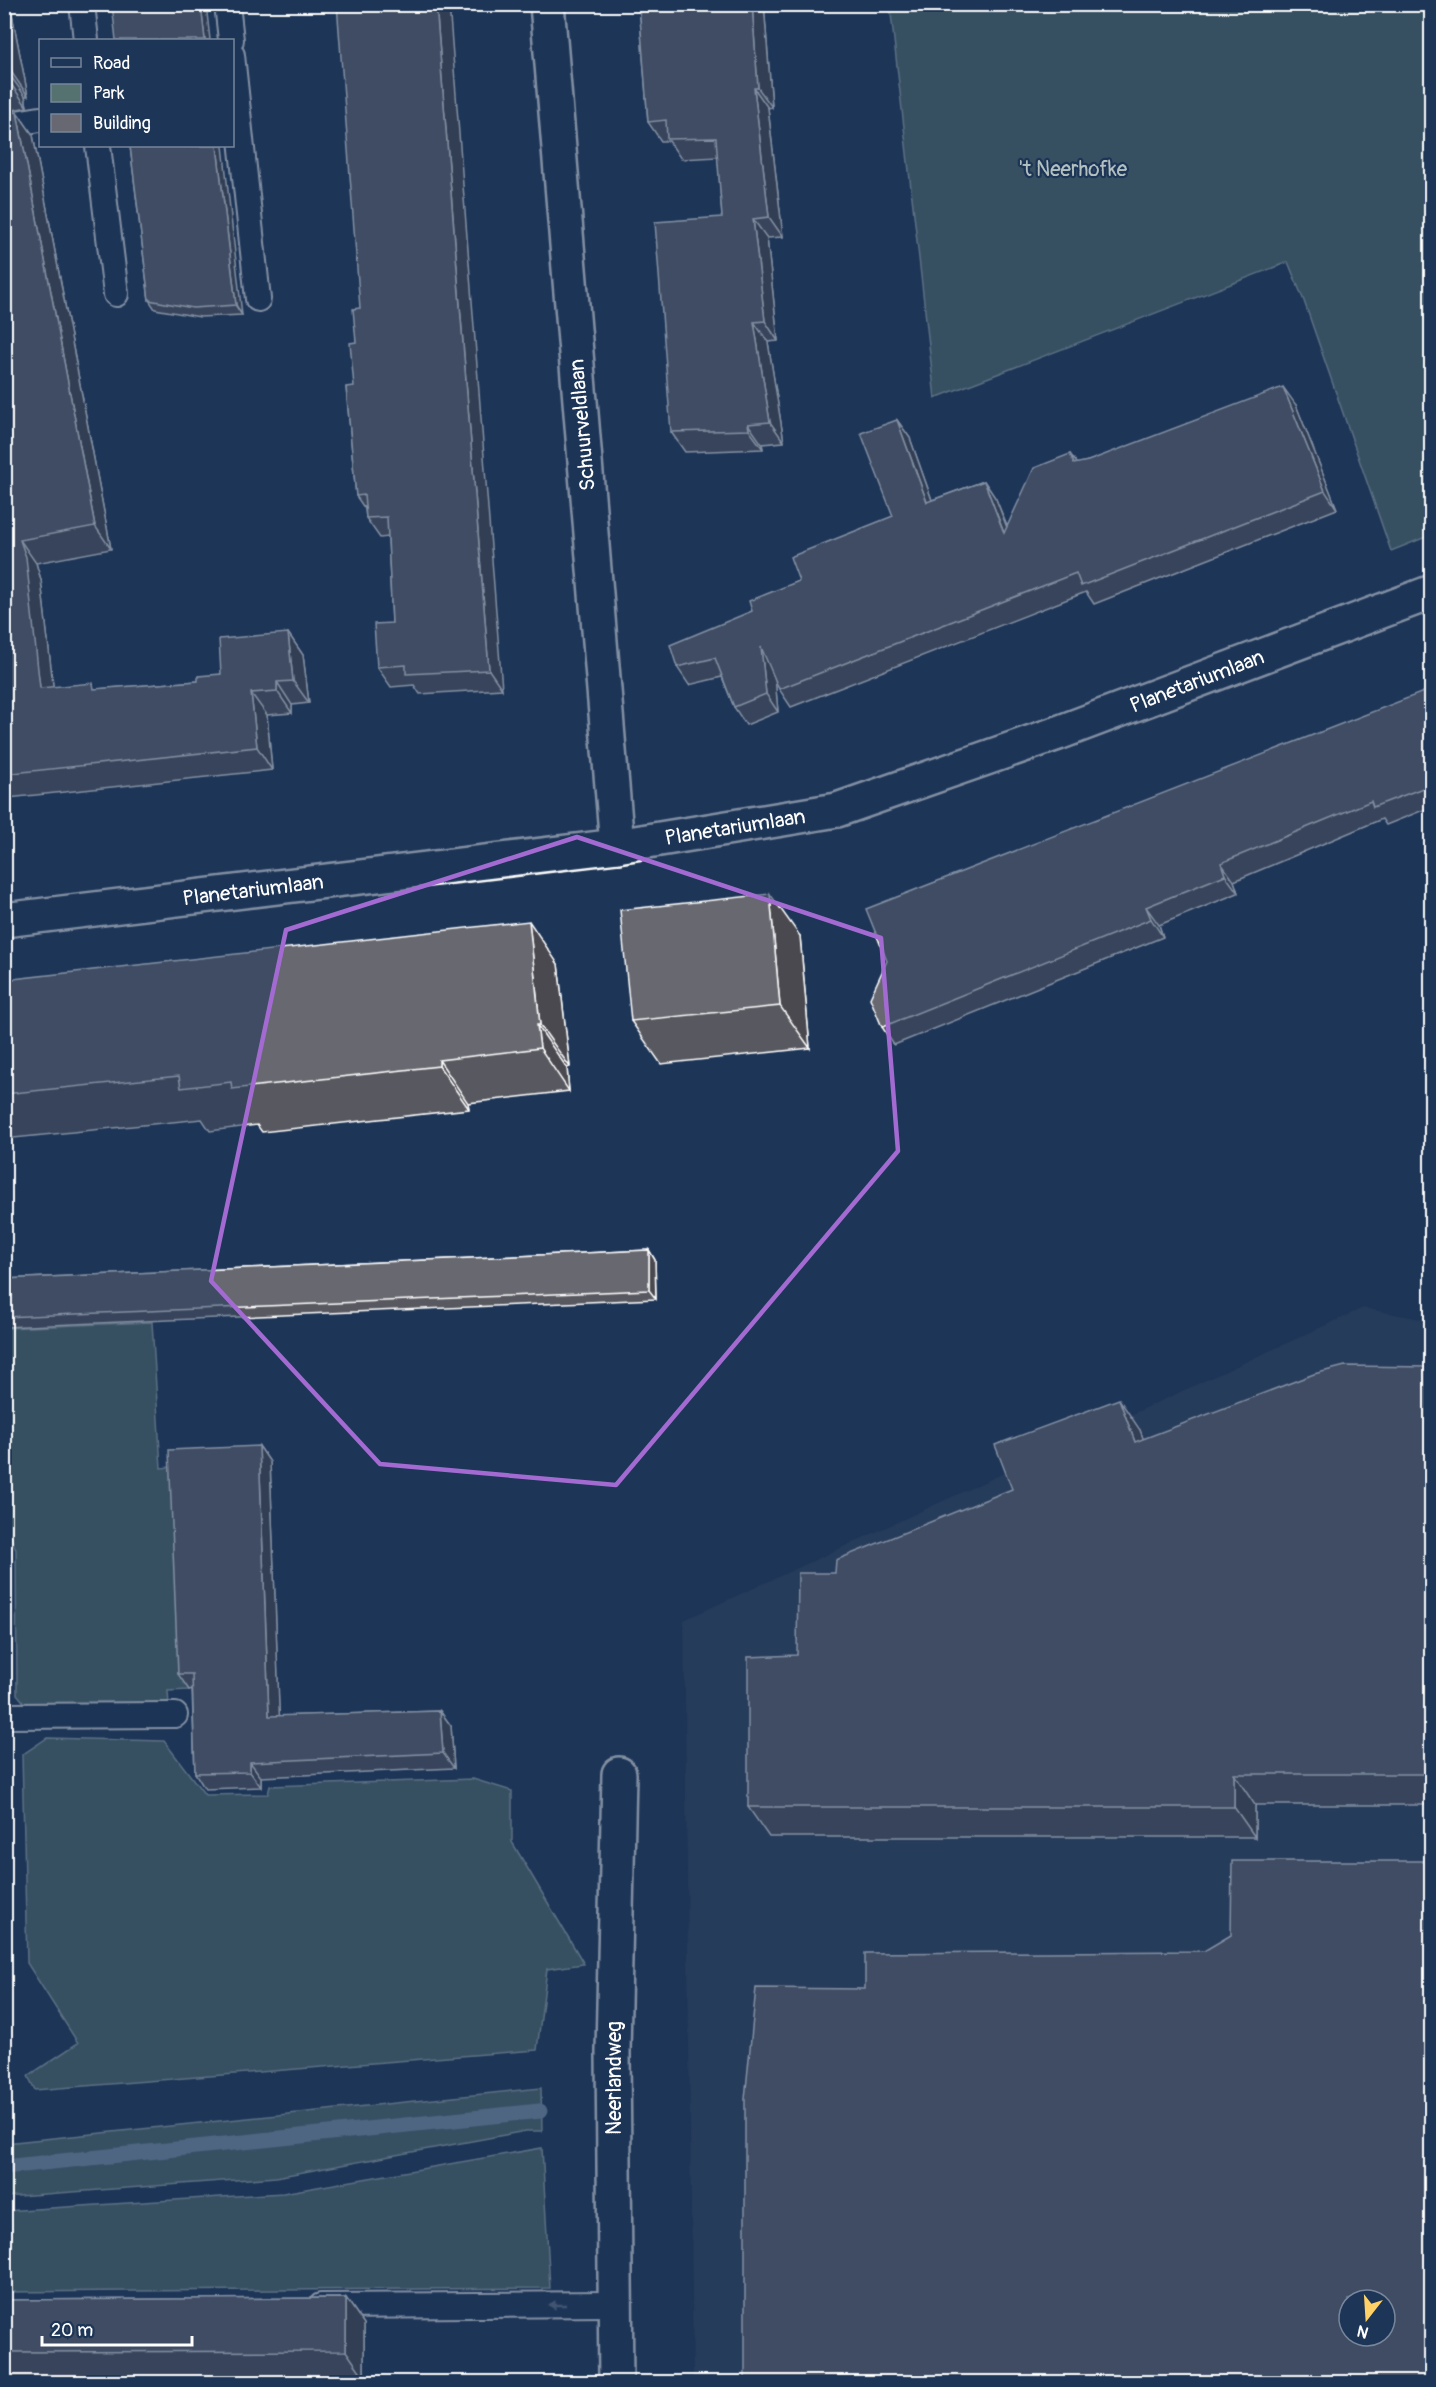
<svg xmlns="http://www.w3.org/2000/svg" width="1436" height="2387" viewBox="0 0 1436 2387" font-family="Pangolin,sans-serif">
	<rect width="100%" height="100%" fill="#1d3557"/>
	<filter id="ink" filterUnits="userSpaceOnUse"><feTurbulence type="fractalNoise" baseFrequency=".0167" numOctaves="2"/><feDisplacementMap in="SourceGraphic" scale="12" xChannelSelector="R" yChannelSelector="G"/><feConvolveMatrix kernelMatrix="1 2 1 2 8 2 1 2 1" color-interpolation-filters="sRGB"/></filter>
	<g filter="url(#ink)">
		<path fill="#33445f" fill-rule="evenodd" d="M1363,1308L1431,1321V2382H693L684,1620ZM1349,2300H1385V2336H1349Z"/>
		<g fill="#557270" stroke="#aab8b8" stroke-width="1.5">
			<path d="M890,5H1431V535L1391,551L1304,301L1288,262L935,398Z"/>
			<path d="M152,1322L161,1468L180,1466L189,1690L168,1691L169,1706L26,1705L17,1694L16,1550L4,1520V1328Z"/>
			<path d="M47,1738L164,1741L205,1795L268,1794L270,1786L473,1779L512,1791V1842L584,1964L547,1969L537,2050L35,2090L28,2076L78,2043L27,1963L22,1755Z"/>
			<path d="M541,2088L542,2131H526L276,2177L5,2197V2143Z"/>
			<path d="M542,2148L550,2288L5,2292V2211L283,2193Z"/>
		</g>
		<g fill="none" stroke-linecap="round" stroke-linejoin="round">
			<path stroke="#8da3b8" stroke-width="15" d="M4,2167L540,2111"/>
			<defs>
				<g id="lane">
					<path d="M82,4L86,40"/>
					<path d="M227,4L231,40"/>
					<path d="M232,55L258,299"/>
					<path d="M4,125L40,119"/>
					<path d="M98,146L116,294"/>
					<path d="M6,1716L175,1715"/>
					<path d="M321,2306L615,2304"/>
				</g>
				<g id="street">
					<path d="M547,4L617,846"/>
					<path d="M4,920L617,846L837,810L1058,733L1432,592"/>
					<path d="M616,2382L613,2052L619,1774"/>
				</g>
			</defs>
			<use href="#lane" stroke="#fff" stroke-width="28"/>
			<use href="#street" stroke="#fff" stroke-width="38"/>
			<use href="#lane" stroke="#1d3557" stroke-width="24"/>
			<use href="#street" stroke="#1d3557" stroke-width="33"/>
		</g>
		<g fill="#595961" stroke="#fff" stroke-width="1.5">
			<path d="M4,4H10L28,96H25L27,107L4,112Z"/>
			<path d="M639,4H764L772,107L768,108L783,237L767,238L778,341L768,342L784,442L762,444L763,449L685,452L671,432L722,217L718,157L681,159L669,141H661L648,122Z"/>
			<path d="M17,112L33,135L111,549L36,563L41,580L53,687L97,689L198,681L221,674L288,633L303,655L309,703L292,705V713L267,715L272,770L8,798L4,793V114Z"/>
			<path d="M130,146L242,315L200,317L155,309L149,300Z"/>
			<path d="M346,387L502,689L420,694L414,685L391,687L377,667L392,623L388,537L380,538L366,518L365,509L356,496Z"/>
			<path d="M1296,405L1337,509L1094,604L1086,592L791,707L779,689L775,680L778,712L746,725L734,707L722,677L689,685L677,667L752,611L799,581L893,516L897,420L910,438L932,500L984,481L996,499L1007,526L1070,454L1077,464Z"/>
			<path d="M1431,689V807L1386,825L1382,819L1234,881L1238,893L1159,925L1163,937L894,1045L882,1027Z"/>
			<path d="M800,936L810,1048L661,1064L631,1021Z"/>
			<path d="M558,964L570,1067L567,1068L569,1091L468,1103L469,1109L262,1132L257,1125L210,1131L202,1119L4,1139V980Z"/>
			<path d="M649,1250L655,1260L656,1299L4,1327V1279Z"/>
			<path d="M1431,1367V1805H1255V1837H769L748,1807L797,1655L835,1573L1140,1430L1143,1439Z"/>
			<path d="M259,1446L270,1462L279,1716L440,1711L451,1726L454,1768L261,1777V1787L205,1789L195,1773L192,1689L189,1690L178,1674Z"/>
			<path d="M346,2298L364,2324V2377L4,2378V2300Z"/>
		</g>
		<g fill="#48494f" stroke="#fff" stroke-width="1.5">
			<path d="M4,4H10L28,96L12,73L4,34Z"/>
			<path d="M201,4H206L210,40H205Z"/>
			<path d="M436,4H449L502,689L489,670Z"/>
			<path d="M752,4H764L772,107L758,88Z"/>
			<path d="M9,74L25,96L27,107L11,84Z"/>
			<path d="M754,88L768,108L783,237L769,217Z"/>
			<path d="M17,112L33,135L111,549L95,526Z"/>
			<path d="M217,146H223L242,315L236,305Z"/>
			<path d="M753,219L767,238L778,341L765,321Z"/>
			<path d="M754,322L768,342L784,442L770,422Z"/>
			<path d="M1283,387L1296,405L1337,509L1325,491Z"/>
			<path d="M897,420L910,438L939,520L927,502Z"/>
			<path d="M748,424L762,444L763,449L749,430Z"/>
			<path d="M1070,454L1083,471L1074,464Z"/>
			<path d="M984,481L996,499L1016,551L1004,533Z"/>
			<path d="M20,540L36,563L41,580L56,711L40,688Z"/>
			<path d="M288,633L303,655L309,703L293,681Z"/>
			<path d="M761,647L774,665L778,712L766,694Z"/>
			<path d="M277,682L292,705V713L277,691Z"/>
			<path d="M251,693L267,715L272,770L257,747Z"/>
			<path d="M1221,863L1234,881L1238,893L1225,875Z"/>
			<path d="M770,894L800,936L810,1048L780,1006Z"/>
			<path d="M1146,907L1159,925L1163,937L1151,919Z"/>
			<path d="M529,921L558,964L570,1067L540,1025Z"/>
			<path d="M537,1025L567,1068L569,1091L540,1048Z"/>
			<path d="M439,1060L468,1103L469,1109L439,1066Z"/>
			<path d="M649,1250L655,1260L656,1299L649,1290Z"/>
			<path d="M1119,1399L1140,1430L1156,1473L1135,1442Z"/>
			<path d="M259,1446L270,1462L280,1732L269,1716Z"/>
			<path d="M440,1711L451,1726L454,1768L443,1753Z"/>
			<path d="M250,1762L261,1777V1787L250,1772Z"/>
			<path d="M1234,1774L1255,1805V1837L1234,1807Z"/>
			<path d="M346,2298L364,2324V2377L346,2351Z"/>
		</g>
		<g fill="#676871" stroke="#fff" stroke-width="1.5" fill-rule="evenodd">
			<path d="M112,4H201L205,40H116Z"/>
			<path d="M337,4H436L489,670L406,674V665L377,667L374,624L392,623L387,517L366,518L364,495L356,496L346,387L354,386L350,343L356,342L353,309L360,308Z"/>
			<path d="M639,4H752L758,88H754L769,217L753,219L765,321L754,322L770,422L748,424L749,430L671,432L655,222L722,217L716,138L667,139L666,120L648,122Z"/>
			<path d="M4,34L12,73L9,74L11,84L4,86Z"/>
			<path d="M17,112L95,526L20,540L26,557L40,688L93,683L94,689L198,681V676L221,674L219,639L288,633L293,681L277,682V691L251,693L257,747L4,774V114Z"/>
			<path d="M130,146H217L236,305L193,308L149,300Z"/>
			<path d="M1283,387L1325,491L1081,586L1076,573L779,689L761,647L766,694L734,707L715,658L677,667L670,645L752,611L749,601L799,581L790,557L893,516L861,433L897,420L927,502L984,481L1004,533L1034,468L1070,454L1074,464L1088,461Z"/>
			<path d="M1431,689V785L1373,807L1371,801L1221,863L1225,875L1146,907L1151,919L882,1027L870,998L887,961L866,909Z"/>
			<path d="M770,894L780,1006L631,1021L620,910Z"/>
			<path d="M529,921L540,1025H537L540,1048L439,1060V1066L232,1089L231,1082L181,1088L179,1076L4,1094V980Z"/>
			<path d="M649,1250V1290L4,1317V1279Z"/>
			<path d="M1345,1366L1431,1367V1774H1234V1807H748V1657L797,1655L798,1573H835L836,1560L1012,1489L995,1445L1119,1399L1135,1442L1314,1374Z"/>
			<path d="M259,1446L269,1716L440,1711L443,1753L250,1762V1772L195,1773L192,1674H178L169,1450Z"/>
			<path d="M1232,1861H1431V2382H745V2099L756,1988L865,1989V1953L1204,1951L1231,1935ZM1349,2300H1385V2336H1349Z"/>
			<path d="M346,2298V2351L4,2352V2300Z"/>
		</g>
		<defs><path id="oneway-solid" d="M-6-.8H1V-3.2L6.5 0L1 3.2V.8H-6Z" transform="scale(1.5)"/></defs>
		<use fill="#6c7c92" href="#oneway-solid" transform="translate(557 2305) rotate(180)"/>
	</g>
	<path d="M0 0H1436V2387H0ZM577,837L881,938L898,1151L616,1485L380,1464L211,1281L286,930Z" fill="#1d3557" fill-opacity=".55" fill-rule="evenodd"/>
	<path fill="none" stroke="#a36bd2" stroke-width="4.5" stroke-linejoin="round" d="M577,837L881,938L898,1151L616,1485L380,1464L211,1281L286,930Z"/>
	<g text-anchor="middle" stroke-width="4.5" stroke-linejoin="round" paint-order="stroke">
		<g font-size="21" fill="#b2c0bf" stroke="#1d3557">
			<text x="1073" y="176">'t Neerhofke</text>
		</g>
		<g font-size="21" fill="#fff" stroke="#1d3557">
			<text transform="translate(582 425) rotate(-95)" y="7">Schuurveldlaan</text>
			<text transform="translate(1197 681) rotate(-21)" y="7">Planetariumlaan</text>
			<text transform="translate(735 827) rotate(-9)" y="7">Planetariumlaan</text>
			<text transform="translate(253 890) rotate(-7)" y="7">Planetariumlaan</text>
			<text transform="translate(614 2078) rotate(-90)" y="7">Neerlandweg</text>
		</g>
	</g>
	<rect width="1436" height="2387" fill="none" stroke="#1d3557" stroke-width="24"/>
	<rect x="12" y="12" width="1412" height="2363" fill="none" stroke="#fff" stroke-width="2" filter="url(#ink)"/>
	<rect x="39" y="39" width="195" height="108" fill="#1d3557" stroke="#77869a" stroke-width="1.5"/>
	<rect x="51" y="58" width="30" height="9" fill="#1d3557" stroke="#77869a" stroke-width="1.5"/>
	<text x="93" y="69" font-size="18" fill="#ffffff">Road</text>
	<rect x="51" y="84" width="30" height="18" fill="#557270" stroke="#77869a" stroke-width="1.5"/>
	<text x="93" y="99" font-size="18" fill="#ffffff">Park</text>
	<rect x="51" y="114" width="30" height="18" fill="#676871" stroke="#77869a" stroke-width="1.5"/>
	<text x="93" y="129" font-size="18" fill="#ffffff">Building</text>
	<g transform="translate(1367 2318) rotate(197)"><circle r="28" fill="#1d3557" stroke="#77869a" stroke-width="1.5"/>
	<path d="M0-4.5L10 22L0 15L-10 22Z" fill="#ffd166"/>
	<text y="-9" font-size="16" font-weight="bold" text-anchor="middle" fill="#ffffff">N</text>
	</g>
	<path d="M42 2336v9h150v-9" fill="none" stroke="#ffffff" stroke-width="3"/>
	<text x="51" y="2336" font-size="18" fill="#ffffff" stroke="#1d3557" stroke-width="4.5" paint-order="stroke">20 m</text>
</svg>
